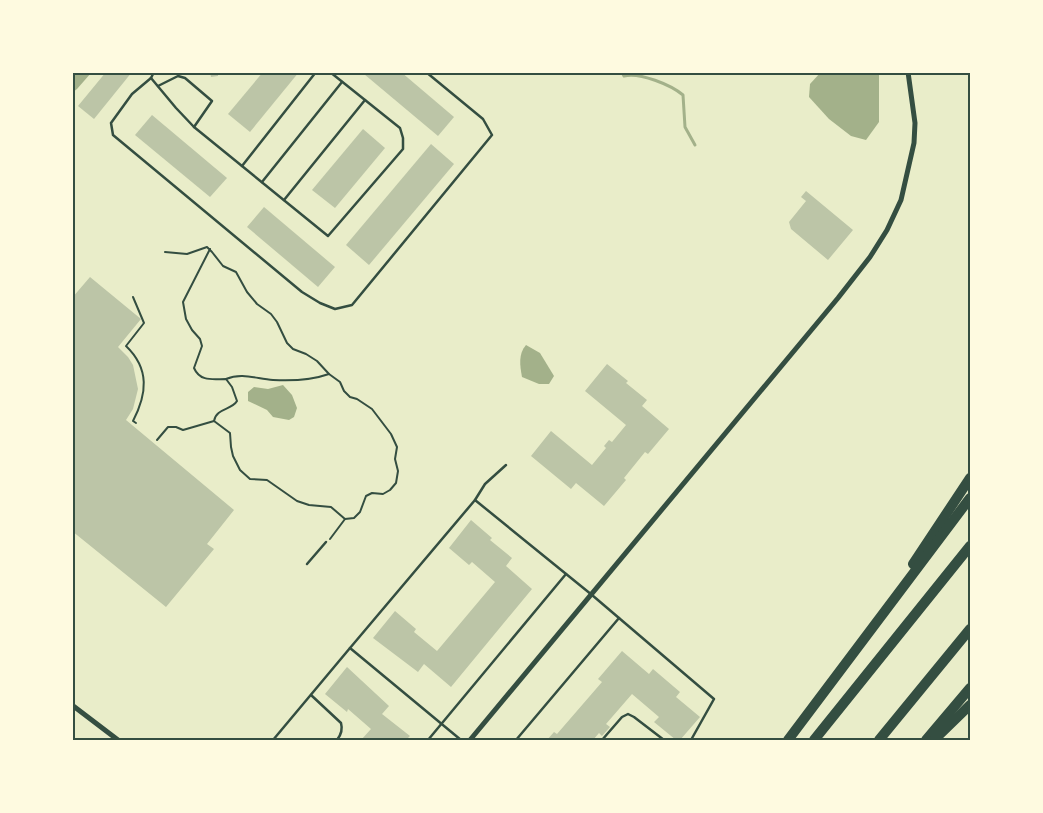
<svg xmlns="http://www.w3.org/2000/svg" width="1043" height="813" viewBox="0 0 1043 813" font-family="'Titillium Web',sans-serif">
	<rect width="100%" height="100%" fill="#e9edc9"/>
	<g fill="#a3b18a">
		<path d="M73,72L91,73L77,89L73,92Z"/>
		<path d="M821,72L879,73V122L866,140L851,136L829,119L809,97L810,84Z"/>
		<path d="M526,345L540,353L554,376L549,384H539L522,377C520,366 518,354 526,345Z"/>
		<path d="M283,385L292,395L297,408L294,417L289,420L273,417L267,410L248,401V392L254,387L268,389Z"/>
	</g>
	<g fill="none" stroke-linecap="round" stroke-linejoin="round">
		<path stroke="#a3b18a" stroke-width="3" d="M622,72L624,76C640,72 671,85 683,95L685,127L695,145"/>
	</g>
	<g fill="#bcc5a7">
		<path d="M106,72H132L94,119L78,106Z"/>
		<path d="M210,72H218V76L211,77Z"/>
		<path d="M263,72H299L250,132L228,114Z"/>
		<path d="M365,72H401L454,117L438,136L364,74Z"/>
		<path d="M152,115L227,178L210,197L135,135Z"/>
		<path d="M363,129L385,148L335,208L312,190Z"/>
		<path d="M431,144L454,164L369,265L346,245Z"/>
		<path d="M806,191L853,230L828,260L791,229L789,222L806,201L801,197Z"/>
		<path d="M264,207L335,267L318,287L247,227Z"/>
		<path d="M90,277L141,319L118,347L128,357L133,365L138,389L133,409L126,420L234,510L207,544L214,549L166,607L72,531V298Z"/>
		<path d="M607,364L628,381L626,383L647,400L642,406L669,429L648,454L645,452L624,478L626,480L604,506L576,483L571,489L531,456L551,431L592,465L606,448L604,446L609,440L612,442L626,425L585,391Z"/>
		<path d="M471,520L492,538L490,540L512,558L506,566L532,589L451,687L424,664L418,672L373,638L395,611L416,629L414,632L437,651L495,582L472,562L469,565L449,548Z"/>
		<path d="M622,651L649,674L653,669L680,692L676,697L700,717L680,740H676L654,722L659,717L632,694L606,724L610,727L602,736L599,733L593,740H547L554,732L557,734L602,682L598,679Z"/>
		<path d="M347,667L389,706L382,714L410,736L406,740H361L371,729L348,709L347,712L325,694Z"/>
	</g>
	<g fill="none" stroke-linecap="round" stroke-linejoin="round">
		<g stroke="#344e41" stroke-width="2">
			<path d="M165,252L187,254L207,247L212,252L223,266L236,272L247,292L257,304L271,314L277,322L287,343L293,349L306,354L317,361L329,374L340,382L344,391L350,397L357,399L372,409L391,434L397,447L395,459L398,471L396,483L390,490L383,494L372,493L366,496L360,512L354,518L345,519L331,507L309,505L297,501L267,480L250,479L240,470L233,456L231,447L230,433L214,421C216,408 232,410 237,401L232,387L226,379C213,379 200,382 194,368L202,346L200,339L192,330L186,319L183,302L210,249"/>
			<path d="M133,297L144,323L126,346C150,369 147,394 133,421L136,423"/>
			<path d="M226,379C242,372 257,379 273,380C291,381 312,380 329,374"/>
			<path d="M157,440L168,427H176L183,430L214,421"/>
			<path d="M330,539L345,519"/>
		</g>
		<g stroke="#344e41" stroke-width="2.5">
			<path d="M154,72L151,78L132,94L111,123L113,135L302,292L320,303L335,309L352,305L492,135L483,119L426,72"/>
			<path d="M151,78L176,108L194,127L328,236L403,149V138L400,128L330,72"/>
			<path d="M158,86L178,76L185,78L212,101L194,127"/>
			<path d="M242,166L316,72"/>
			<path d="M262,182L342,82"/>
			<path d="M284,200L365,100"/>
			<path d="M475,500L485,484L506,465"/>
			<path d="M307,564L326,542"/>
			<path d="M311,695L341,723C343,730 341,735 337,740"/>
			<path d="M273,740L350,648"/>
			<path d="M428,740L566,574"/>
			<path d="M461,740L350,648L475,500L592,595L714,699L691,740"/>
			<path d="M516,740L619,618"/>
			<path d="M602,740L622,717L628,714L634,717L664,740"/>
		</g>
		<g stroke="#344e41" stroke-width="5">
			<path d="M72,705L118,740"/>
			<path d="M470,740L838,298L870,257L887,230L901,200L914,143L915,123L908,72"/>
		</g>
		<g stroke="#344e41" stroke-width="10">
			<path d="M913,564L970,478"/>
			<path d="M788,740L970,498"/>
			<path d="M814,740L970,546"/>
			<path d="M879,740L970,629"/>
			<path d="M926,740L970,688"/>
			<path d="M934,740L970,705"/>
		</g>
	</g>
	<rect width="1043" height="813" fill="none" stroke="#fefae0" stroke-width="148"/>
	<rect x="74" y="74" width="895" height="665" fill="none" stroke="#344e41" stroke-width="2"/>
</svg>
